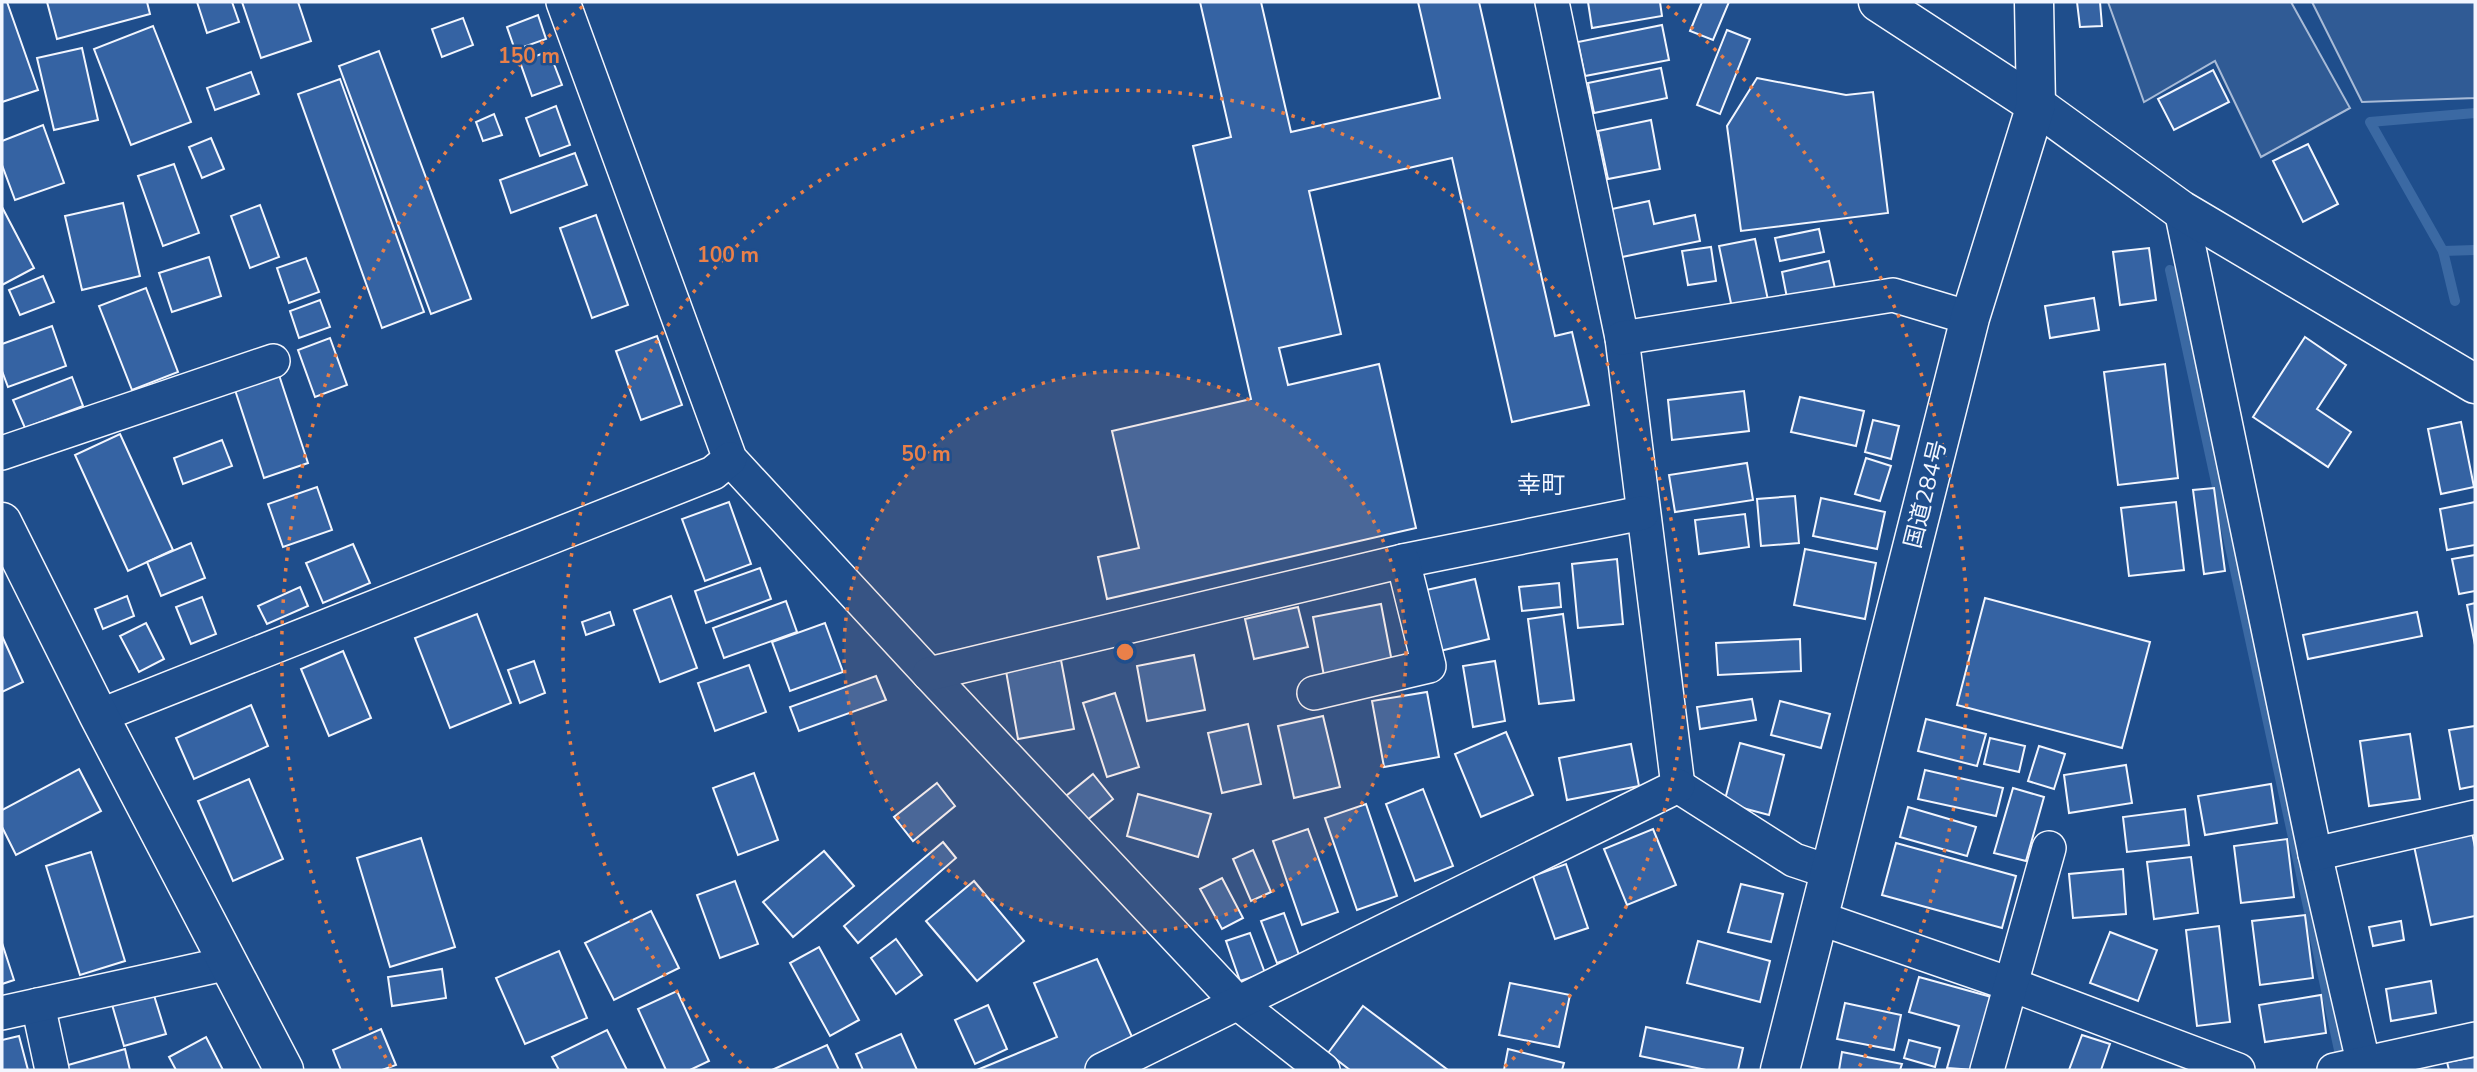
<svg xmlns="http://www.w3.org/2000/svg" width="2477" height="1072" viewBox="0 0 2477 1072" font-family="'Nunito Sans','Noto Sans JP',sans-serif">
	<rect width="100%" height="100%" fill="#1f4e8c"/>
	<g fill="#305b95" stroke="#a8bbd7" stroke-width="2">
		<path d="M2108,2H2291L2350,108L2261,157L2215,61L2144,102Z"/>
		<path d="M2312,2H2475V98L2362,102Z"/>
	</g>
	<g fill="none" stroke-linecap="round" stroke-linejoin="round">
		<g stroke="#3b69a3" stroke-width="10">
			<path d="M2443,251L2475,250"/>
			<path d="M2170,270L2342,1064"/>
			<path d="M2455,301L2443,251L2370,122L2475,113"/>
		</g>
	</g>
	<g fill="#3563a3" stroke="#f2f6ff" stroke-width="2">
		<path d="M2,2H7L38,90L2,102Z"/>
		<path d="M47,2H147L150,14L57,39Z"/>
		<path d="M197,2H232L239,22L207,33Z"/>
		<path d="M242,2H298L311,41L261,58Z"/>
		<path d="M1200,2H1261L1291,132L1440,98L1418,2H1479L1555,336L1572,332L1589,405L1512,422L1452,158L1309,191L1341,334L1279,348L1288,385L1379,364L1416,528L1107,599L1098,557L1139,548L1112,431L1251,399L1193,146L1231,137Z"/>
		<path d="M1588,2H1660L1662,16L1592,28Z"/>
		<path d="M1702,2H1729L1713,40L1690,31Z"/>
		<path d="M2077,2H2100L2102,26L2080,27Z"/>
		<path d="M538,15L546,39L515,50L507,27Z"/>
		<path d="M463,18L473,45L442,57L432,29Z"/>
		<path d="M1662,25L1669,60L1585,76L1578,42Z"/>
		<path d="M153,26L191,122L131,145L94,49Z"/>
		<path d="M1727,30L1750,39L1720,114L1697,105Z"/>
		<path d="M82,48L98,120L54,130L37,58Z"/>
		<path d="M379,51L471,299L431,314L339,66Z"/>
		<path d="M549,51L562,85L532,96L520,62Z"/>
		<path d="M1661,68L1667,98L1594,113L1588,83Z"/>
		<path d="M2213,70L2229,102L2174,130L2158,99Z"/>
		<path d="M251,72L259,94L215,110L207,88Z"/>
		<path d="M1757,78L1846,95L1873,92L1888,213L1741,231L1727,126Z"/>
		<path d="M340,79L424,312L382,328L298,94Z"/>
		<path d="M556,106L570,145L540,156L526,118Z"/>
		<path d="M494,114L502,135L483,141L476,122Z"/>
		<path d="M1651,120L1660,169L1608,179L1598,131Z"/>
		<path d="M43,125L64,183L15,200L2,165V141Z"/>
		<path d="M211,138L224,169L202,178L189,147Z"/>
		<path d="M2308,144L2338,204L2303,222L2273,161Z"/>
		<path d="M575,153L587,185L511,213L500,180Z"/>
		<path d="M174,164L199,233L163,246L138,176Z"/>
		<path d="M1649,201L1654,224L1695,215L1700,241L1622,257L1612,209Z"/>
		<path d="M123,203L140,276L82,290L65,216Z"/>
		<path d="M260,205L279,257L250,268L231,216Z"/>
		<path d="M2,207L34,268L2,285Z"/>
		<path d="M596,215L628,305L592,318L560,228Z"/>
		<path d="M1819,229L1824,252L1780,261L1775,238Z"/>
		<path d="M1755,239L1768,300L1732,308L1719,246Z"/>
		<path d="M1711,247L1716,281L1688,285L1682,251Z"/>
		<path d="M2149,248L2156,300L2120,305L2113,252Z"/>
		<path d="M209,257L221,296L172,312L159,273Z"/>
		<path d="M306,258L319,292L289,303L277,268Z"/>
		<path d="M1829,261L1836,293L1788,303L1782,272Z"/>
		<path d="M43,276L54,302L20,315L9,290Z"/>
		<path d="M146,288L178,372L132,390L99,306Z"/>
		<path d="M2094,298L2099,330L2050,338L2045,306Z"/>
		<path d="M320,300L330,327L299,338L290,311Z"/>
		<path d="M52,326L66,366L8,387L2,371V344Z"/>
		<path d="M657,336L682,405L641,420L616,351Z"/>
		<path d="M2305,337L2346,365L2317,409L2351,432L2328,467L2253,417Z"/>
		<path d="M330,338L347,385L315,397L298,350Z"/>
		<path d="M2165,364L2178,478L2118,485L2104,372Z"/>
		<path d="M279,375L308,463L264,478L235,390Z"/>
		<path d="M72,377L83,406L25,428L13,400Z"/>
		<path d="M1744,391L1749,431L1672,440L1668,400Z"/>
		<path d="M1800,397L1864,411L1856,446L1791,432Z"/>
		<path d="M1873,420L1899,426L1891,459L1865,452Z"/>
		<path d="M2461,422L2474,487L2441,494L2428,429Z"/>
		<path d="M120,434L173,550L128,571L75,455Z"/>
		<path d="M222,440L232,466L183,484L174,458Z"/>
		<path d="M1866,458L1891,466L1880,501L1855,494Z"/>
		<path d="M1747,463L1753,500L1675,512L1669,475Z"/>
		<path d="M317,487L332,530L283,547L268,504Z"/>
		<path d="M2214,488L2225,571L2204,574L2193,490Z"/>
		<path d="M1795,496L1799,543L1761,546L1757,499Z"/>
		<path d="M1821,498L1885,512L1877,549L1813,536Z"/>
		<path d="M729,502L751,564L705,581L682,519Z"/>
		<path d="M2176,502L2184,570L2129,576L2121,508Z"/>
		<path d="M2475,502V545L2447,550L2440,509Z"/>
		<path d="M1745,514L1749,547L1699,554L1695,520Z"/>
		<path d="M191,543L205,578L161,596L147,562Z"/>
		<path d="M353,544L370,583L323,603L306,563Z"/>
		<path d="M1805,549L1876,563L1865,619L1794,605Z"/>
		<path d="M2475,555V591L2459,594L2452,559Z"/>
		<path d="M1617,559L1623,624L1578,628L1572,564Z"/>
		<path d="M760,568L771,599L706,623L695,591Z"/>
		<path d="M1475,579L1489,639L1436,652L1422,591Z"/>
		<path d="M1559,583L1561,607L1522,611L1519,587Z"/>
		<path d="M300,587L308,606L267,624L258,606Z"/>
		<path d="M127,596L134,616L103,629L95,609Z"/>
		<path d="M671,596L697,668L660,682L634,610Z"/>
		<path d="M202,597L216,634L191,644L176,607Z"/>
		<path d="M1985,598L2150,642L2122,748L1957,705Z"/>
		<path d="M786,601L797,632L724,658L713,628Z"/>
		<path d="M2475,603V645L2467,605Z"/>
		<path d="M1381,604L1392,662L1324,676L1313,617Z"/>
		<path d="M1298,607L1308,647L1254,659L1245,619Z"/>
		<path d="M610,612L614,625L586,635L582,622Z"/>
		<path d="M2417,612L2422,636L2308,659L2303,635Z"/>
		<path d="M477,614L511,703L450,728L415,638Z"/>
		<path d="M1563,614L1574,700L1539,704L1528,619Z"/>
		<path d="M146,623L164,659L139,672L120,636Z"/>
		<path d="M825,623L843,672L790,691L772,642Z"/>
		<path d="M2,636L23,682L2,692Z"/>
		<path d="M1800,639L1801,671L1718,675L1716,643Z"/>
		<path d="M343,651L371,718L329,736L301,669Z"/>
		<path d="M1194,655L1205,710L1147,721L1137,666Z"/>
		<path d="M1061,660L1074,729L1018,739L1006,671Z"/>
		<path d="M534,661L545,693L520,703L508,670Z"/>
		<path d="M1495,661L1505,721L1473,727L1463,666Z"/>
		<path d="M749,665L766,712L715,731L698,683Z"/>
		<path d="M876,676L886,700L799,731L790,707Z"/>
		<path d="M1427,692L1439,757L1384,767L1372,701Z"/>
		<path d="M1115,693L1139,767L1107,777L1083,703Z"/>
		<path d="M1752,699L1756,720L1700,729L1697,707Z"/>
		<path d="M1780,701L1830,714L1821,748L1771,735Z"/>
		<path d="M251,705L268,746L194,779L176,738Z"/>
		<path d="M1323,716L1340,787L1294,798L1278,726Z"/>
		<path d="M1926,719L1986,734L1977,766L1918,751Z"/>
		<path d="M1248,724L1261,784L1222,793L1208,733Z"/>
		<path d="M2475,726V786L2460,789L2449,730Z"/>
		<path d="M1506,732L1533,795L1481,817L1455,754Z"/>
		<path d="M2410,734L2420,799L2369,806L2360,741Z"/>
		<path d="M1990,738L2025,746L2019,772L1984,764Z"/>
		<path d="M1740,743L1784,755L1769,815L1724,803Z"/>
		<path d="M1631,744L1639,786L1567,800L1559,758Z"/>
		<path d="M2039,746L2065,754L2054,789L2028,781Z"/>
		<path d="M2126,765L2132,803L2069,813L2064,775Z"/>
		<path d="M79,769L101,811L16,855L2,827V810Z"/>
		<path d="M1925,770L2003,788L1996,816L1918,799Z"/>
		<path d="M754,773L778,840L738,855L713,788Z"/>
		<path d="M1093,774L1113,799L1086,821L1066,796Z"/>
		<path d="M249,779L283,859L233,881L198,801Z"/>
		<path d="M937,783L955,806L913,841L894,817Z"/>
		<path d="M2271,784L2277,823L2205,835L2198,796Z"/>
		<path d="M2013,788L2044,797L2026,861L1994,853Z"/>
		<path d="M1423,789L1453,866L1415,881L1386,804Z"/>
		<path d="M1138,794L1211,814L1198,857L1127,836Z"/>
		<path d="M1366,804L1397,896L1357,910L1325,818Z"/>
		<path d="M1908,807L1976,827L1967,856L1900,837Z"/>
		<path d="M2185,809L2189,845L2127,852L2123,817Z"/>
		<path d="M1308,829L1338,912L1302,925L1273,841Z"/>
		<path d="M1653,829L1676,885L1627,905L1604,849Z"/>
		<path d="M2472,833L2475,847V916L2431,925L2414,846Z"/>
		<path d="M421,838L455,947L390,967L357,858Z"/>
		<path d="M2287,839L2294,897L2241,903L2234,846Z"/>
		<path d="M943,842L956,858L858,943L844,926Z"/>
		<path d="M1896,843L2016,876L2002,928L1882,895Z"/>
		<path d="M1253,850L1271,892L1251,901L1233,859Z"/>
		<path d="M824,851L854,886L793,937L763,902Z"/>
		<path d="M91,852L125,961L80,975L46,866Z"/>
		<path d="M2191,857L2198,913L2154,919L2147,862Z"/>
		<path d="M1566,864L1588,928L1555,939L1533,876Z"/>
		<path d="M2123,869L2126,914L2073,918L2069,874Z"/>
		<path d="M1222,878L1243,918L1222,929L1200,889Z"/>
		<path d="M735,881L758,944L720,958L697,895Z"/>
		<path d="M974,881L1024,941L977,981L926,921Z"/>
		<path d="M1741,884L1783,894L1771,942L1728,932Z"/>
		<path d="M651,911L679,968L614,1000L585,943Z"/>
		<path d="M1284,913L1299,955L1277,963L1261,921Z"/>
		<path d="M2305,915L2313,978L2260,985L2252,921Z"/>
		<path d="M2401,921L2404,940L2373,946L2369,927Z"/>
		<path d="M2219,926L2230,1022L2197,1026L2186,930Z"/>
		<path d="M2110,932L2157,950L2138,1001L2090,983Z"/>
		<path d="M1250,933L1265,973L1240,981L1226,941Z"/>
		<path d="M896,939L922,975L896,994L871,958Z"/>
		<path d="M1698,941L1770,961L1760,1002L1687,983Z"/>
		<path d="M2,943L14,980L2,984Z"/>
		<path d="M819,947L859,1020L830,1036L790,963Z"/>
		<path d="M559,951L587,1018L525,1044L496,978Z"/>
		<path d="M1097,959L1137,1048L1087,1070H977L1057,1037L1034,983Z"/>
		<path d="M442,969L446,998L392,1006L388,977Z"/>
		<path d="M1919,977L1995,998L1975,1070L1947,1068L1959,1026L1909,1012Z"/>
		<path d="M2431,981L2436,1013L2391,1021L2386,989Z"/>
		<path d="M1510,983L1570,995L1559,1047L1499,1035Z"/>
		<path d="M152,989L166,1034L124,1046L111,1001Z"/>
		<path d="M677,991L709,1061L690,1070H666L638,1009Z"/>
		<path d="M2321,995L2326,1033L2265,1042L2259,1005Z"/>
		<path d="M1845,1003L1901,1015L1894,1050L1837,1039Z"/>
		<path d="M988,1005L1007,1049L975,1064L955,1020Z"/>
		<path d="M1363,1006L1448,1070H1350L1328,1053Z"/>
		<path d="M1646,1027L1743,1048L1738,1070H1706L1640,1056Z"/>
		<path d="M381,1029L396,1065L382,1070H341L333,1050Z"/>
		<path d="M607,1030L627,1070H559L552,1057Z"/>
		<path d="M901,1034L917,1070H863L856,1054Z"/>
		<path d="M2082,1035L2110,1044L2101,1070H2069Z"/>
		<path d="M19,1036L28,1070H2V1040Z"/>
		<path d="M206,1037L223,1070H176L169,1057Z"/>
		<path d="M1909,1040L1940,1048L1935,1067L1904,1058Z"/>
		<path d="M827,1045L839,1070H772Z"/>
		<path d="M125,1049L130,1070H62L61,1067Z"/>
		<path d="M1508,1049L1564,1063L1562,1070H1504Z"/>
		<path d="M1842,1052L1902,1064L1900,1070H1839Z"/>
		<path d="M2475,1057V1070H2449L2447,1062Z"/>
	</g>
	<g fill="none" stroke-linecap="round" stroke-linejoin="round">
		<defs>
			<g id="minor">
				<path d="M563,2L730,459L929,674L1239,1004L1323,1070"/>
				<path d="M1552,2L1622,338L1678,786"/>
				<path d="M2181,210L2315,854L2365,1070"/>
				<path d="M1622,338L1893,295L1970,318"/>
				<path d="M2,453L273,361"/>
				<path d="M929,674L1403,561L1642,513"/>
				<path d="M1314,693L1429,666L1403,561"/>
				<path d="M99,716L713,473L730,459"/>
				<path d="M1678,786L1794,860L1830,872"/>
				<path d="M2315,854L2475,817"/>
				<path d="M1819,918L2010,984L2238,1070"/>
				<path d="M38,1005L52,1070"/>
				<path d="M2,1013L229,963"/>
				<path d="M1102,1070L1678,786"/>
				<path d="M1987,1070L2049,848"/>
				<path d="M2334,1070L2475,1039"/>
			</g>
			<g id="tertiary">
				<path d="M2036,105L2181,210L2475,384"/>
				<path d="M2,522L99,716L284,1070"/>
			</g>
			<g id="trunk">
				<path d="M1878,2L2036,105"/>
				<path d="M1780,1070L1970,318L2036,105L2034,2"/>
			</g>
		</defs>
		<use href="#minor" stroke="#f2f6ff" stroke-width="36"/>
		<use href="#tertiary" stroke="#f2f6ff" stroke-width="41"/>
		<use href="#trunk" stroke="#f2f6ff" stroke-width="41"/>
		<use href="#minor" stroke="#1f4e8c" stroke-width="33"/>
		<use href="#tertiary" stroke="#1f4e8c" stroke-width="38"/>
		<use href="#trunk" stroke="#1f4e8c" stroke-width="38"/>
	</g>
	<circle cx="1125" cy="652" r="281" fill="#ea8049" fill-opacity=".12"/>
	<g fill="none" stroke="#ea8049" stroke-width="3.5" stroke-dasharray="3.5 7">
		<circle cx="1125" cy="652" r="281"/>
		<path d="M749 1070A562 562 0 1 1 1501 1070"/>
		<path d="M391 1067A843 843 0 0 1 583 6M1667 6A843 843 0 0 1 1859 1067"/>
	</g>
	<g text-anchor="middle" stroke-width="5" stroke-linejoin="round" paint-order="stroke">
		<g font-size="23" fill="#f2f6ff" stroke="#1f4e8c">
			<text transform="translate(1925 494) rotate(-76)" y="8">国道284号</text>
		</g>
		<g font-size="24" fill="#f2f6ff" stroke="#1f4e8c">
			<text x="1541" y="493">幸町</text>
		</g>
	</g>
	<circle cx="1125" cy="652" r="10" fill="#ea8049" stroke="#1f4e8c" stroke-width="3.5"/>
	<g font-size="21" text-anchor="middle" font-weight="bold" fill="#ea8049" stroke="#1f4e8c" stroke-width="5" stroke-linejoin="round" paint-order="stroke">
		<text x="529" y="63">150 m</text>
		<text x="728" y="262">100 m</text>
		<text x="926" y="461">50 m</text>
	</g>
	<rect width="2477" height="1072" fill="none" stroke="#f2f6ff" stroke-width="7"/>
</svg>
